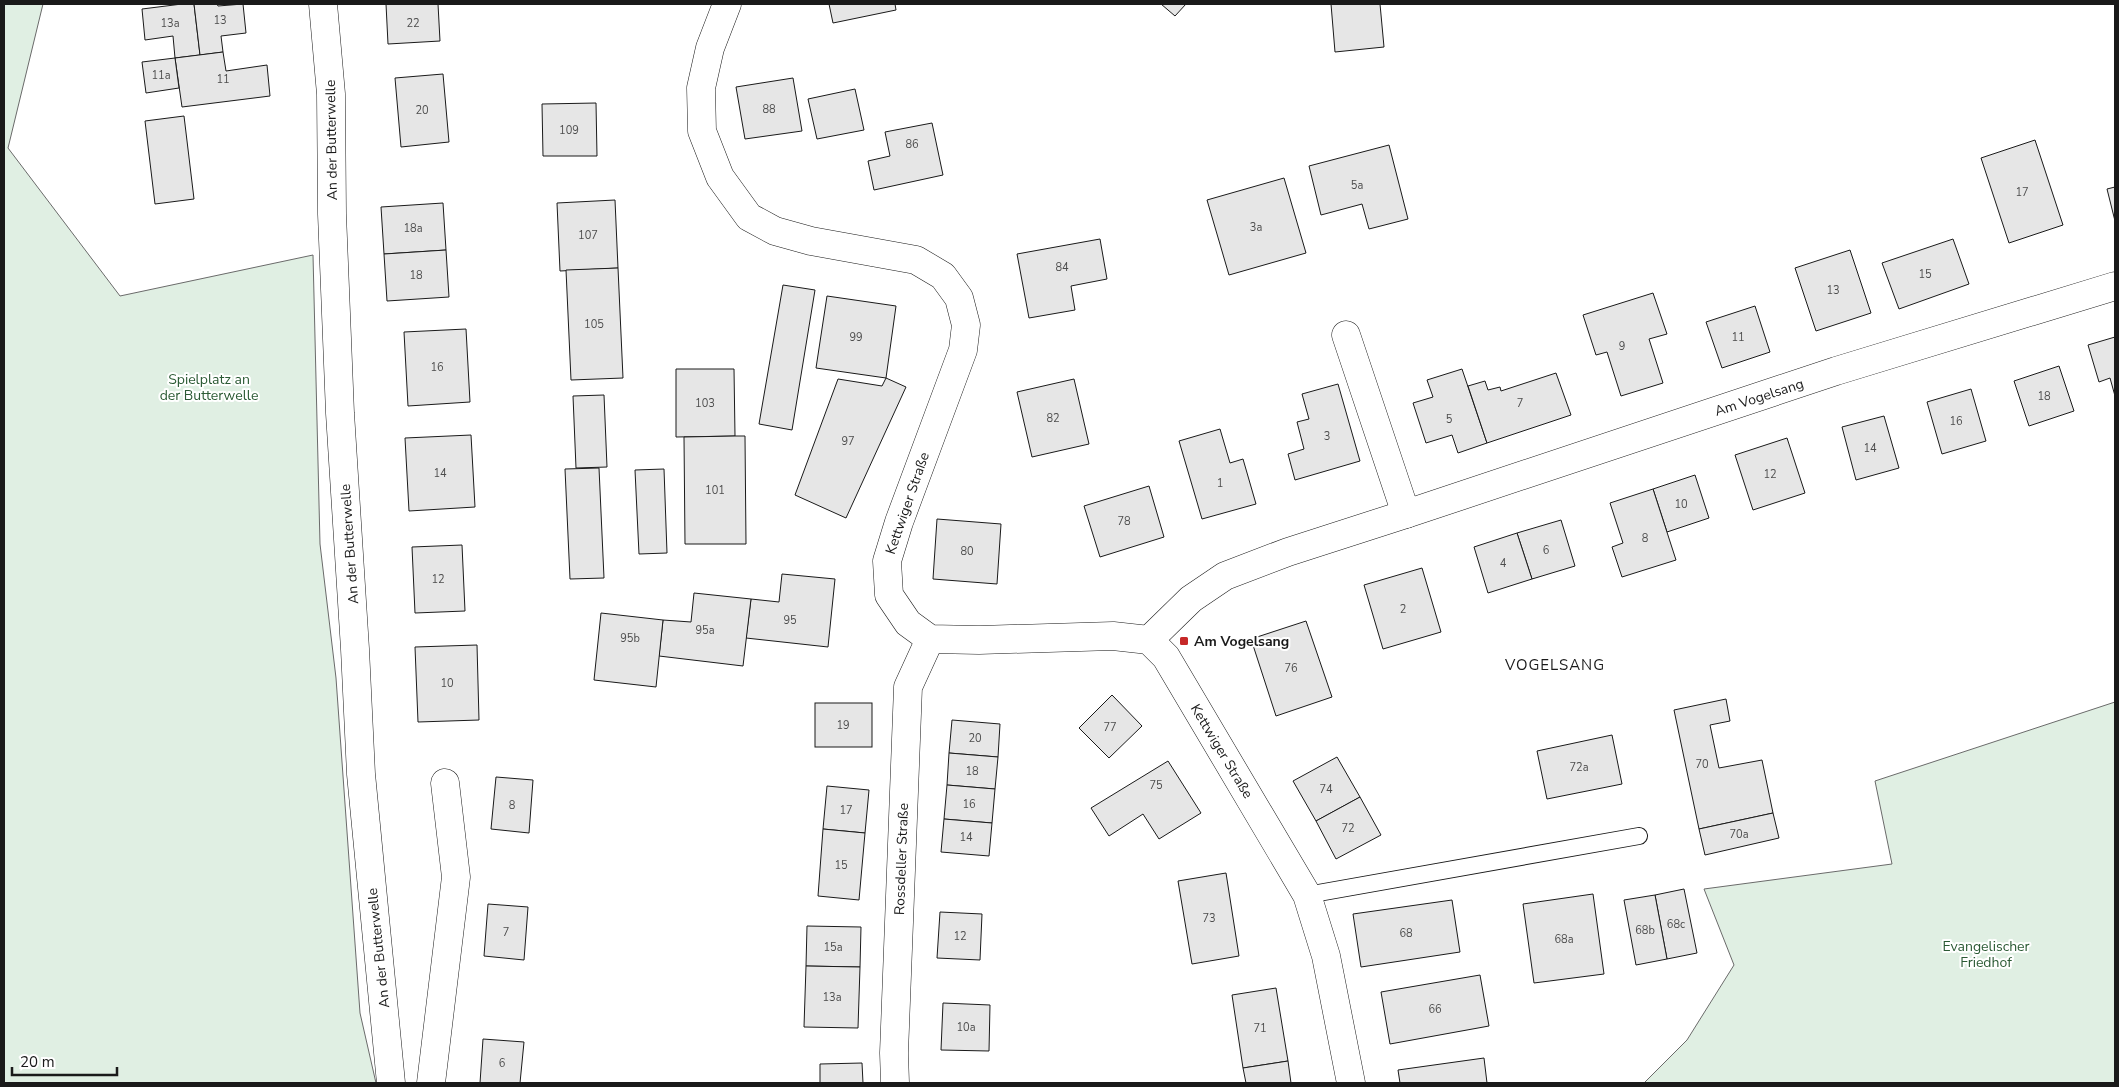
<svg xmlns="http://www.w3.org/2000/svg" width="2119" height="1087" viewBox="0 0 2119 1087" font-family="'Nunito Sans',sans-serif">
	<rect width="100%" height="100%" fill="#fff"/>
	<g fill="#e0efe3" stroke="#6a6a6a">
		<path d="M4,4H43L8,148L120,296L313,255L320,544L336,678L360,1013L376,1083H4Z"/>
		<path d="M2115,702V1083H1644L1687,1040L1734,965L1704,889L1892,864L1875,781Z"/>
	</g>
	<g fill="#e6e6e6" stroke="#1a1a1a">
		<path d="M182,4H194L200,55L175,58L173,36L145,40L142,9Z"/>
		<path d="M194,4H217L218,6L243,4L246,33L221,36L223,52L200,55Z"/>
		<path d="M386,4H438L440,41L388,44Z"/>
		<path d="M829,4H895L896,10L833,23Z"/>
		<path d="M1161,4H1186L1175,16Z"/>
		<path d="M1331,4H1380L1384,47L1335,52Z"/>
		<path d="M223,52L226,71L267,65L270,96L182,107L175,58Z"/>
		<path d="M175,58L179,88L146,93L142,62Z"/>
		<path d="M443,74L449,142L401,147L395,78Z"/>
		<path d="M793,78L802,131L745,139L736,87Z"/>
		<path d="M855,89L864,130L817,139L808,99Z"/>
		<path d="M596,103L597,156H543L542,104Z"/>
		<path d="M184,116L194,199L155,204L145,121Z"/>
		<path d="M932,123L943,175L874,190L868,161L890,156L885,132Z"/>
		<path d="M2035,140L2063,225L2009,243L1981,158Z"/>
		<path d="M1389,145L1408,219L1369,229L1362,204L1321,215L1309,166Z"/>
		<path d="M1284,178L1306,253L1229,275L1207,200Z"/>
		<path d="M2115,187V221L2107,189Z"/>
		<path d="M615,200L618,268L560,271L557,203Z"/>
		<path d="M443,203L446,250L384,254L381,207Z"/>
		<path d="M1100,239L1107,279L1071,286L1075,310L1029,318L1017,254Z"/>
		<path d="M1953,239L1969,284L1899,309L1882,263Z"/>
		<path d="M446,250L449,297L387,301L384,254Z"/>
		<path d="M1850,250L1871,313L1816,331L1795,268Z"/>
		<path d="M618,268L623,378L571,380L566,270Z"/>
		<path d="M783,285L815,290L792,430L759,424Z"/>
		<path d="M1653,293L1667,334L1649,339L1663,383L1621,396L1607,352L1596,355L1583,315Z"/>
		<path d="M827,296L896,306L886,378L816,368Z"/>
		<path d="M1755,306L1770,352L1722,368L1706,322Z"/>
		<path d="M466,329L470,402L408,406L404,332Z"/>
		<path d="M2115,337V396L2110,378L2099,382L2088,345Z"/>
		<path d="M2059,366L2074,411L2029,426L2014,381Z"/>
		<path d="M676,369H734L735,436L676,437Z"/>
		<path d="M1462,369L1487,443L1458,453L1452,435L1426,443L1413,403L1433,397L1427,380Z"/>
		<path d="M1556,373L1571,415L1487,443L1468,386L1485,381L1488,390L1500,387L1501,391Z"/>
		<path d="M886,378L906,387L846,518L795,495L838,379L882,386Z"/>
		<path d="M1074,379L1089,444L1032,457L1017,392Z"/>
		<path d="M1338,384L1360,461L1295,480L1288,454L1304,449L1297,422L1309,419L1302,394Z"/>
		<path d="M1971,389L1986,441L1942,454L1927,402Z"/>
		<path d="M604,395L607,467L576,468L573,396Z"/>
		<path d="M1884,416L1899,468L1856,480L1842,427Z"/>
		<path d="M1220,429L1230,463L1243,459L1256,504L1202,519L1179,441Z"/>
		<path d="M471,435L475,507L409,511L405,438Z"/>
		<path d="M735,436H745L746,544H685L684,437Z"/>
		<path d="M1787,438L1805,493L1753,510L1735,455Z"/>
		<path d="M599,468L604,578L570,579L565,469Z"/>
		<path d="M664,469L667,553L639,554L635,470Z"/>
		<path d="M1695,475L1709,518L1667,532L1653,489Z"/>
		<path d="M1149,486L1164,537L1100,557L1084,506Z"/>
		<path d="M1653,489L1676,560L1622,577L1612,547L1623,543L1610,503Z"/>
		<path d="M937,519L1001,524L997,584L933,579Z"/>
		<path d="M1561,520L1575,566L1532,579L1517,533Z"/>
		<path d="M1517,533L1532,579L1488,593L1474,547Z"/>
		<path d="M462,545L465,611L415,613L412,547Z"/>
		<path d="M1422,568L1441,632L1383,649L1364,585Z"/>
		<path d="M782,574L835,579L828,647L746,638L751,599L779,602Z"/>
		<path d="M694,593L751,599L743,666L659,656L663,620L691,622Z"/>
		<path d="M601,613L663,620L656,687L594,680Z"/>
		<path d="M1306,621L1332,697L1276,716L1251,639Z"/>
		<path d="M477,645L479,720L418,722L415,647Z"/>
		<path d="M1112,695L1142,726L1109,758L1079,728Z"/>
		<path d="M1726,699L1730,721L1710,725L1719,768L1762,760L1773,813L1699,829L1674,710Z"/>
		<rect x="815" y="703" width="57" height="44"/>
		<path d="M952,720L1000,724L998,757L949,753Z"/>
		<path d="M1612,735L1622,784L1547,799L1537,751Z"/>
		<path d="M949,753L998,757L995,789L947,785Z"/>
		<path d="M1337,757L1360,797L1316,821L1293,781Z"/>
		<path d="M1168,761L1201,813L1159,839L1143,814L1109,836L1091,808Z"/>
		<path d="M496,777L533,780L529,833L491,829Z"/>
		<path d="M947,785L995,789L992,823L944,819Z"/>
		<path d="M827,786L869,790L865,833L823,829Z"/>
		<path d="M1360,797L1381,835L1336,859L1316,821Z"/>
		<path d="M1773,813L1779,838L1705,855L1699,829Z"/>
		<path d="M944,819L992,823L989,856L941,852Z"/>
		<path d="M823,829L865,833L859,900L818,896Z"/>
		<path d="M1226,873L1239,956L1192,964L1178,881Z"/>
		<path d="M1684,889L1697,953L1667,959L1655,895Z"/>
		<path d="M1593,894L1604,974L1534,983L1523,904Z"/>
		<path d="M1655,895L1667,959L1636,965L1624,900Z"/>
		<path d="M1452,900L1460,952L1361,967L1353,914Z"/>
		<path d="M488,904L528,907L524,960L484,956Z"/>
		<path d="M940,912L982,914L980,960L937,958Z"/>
		<path d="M807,926L861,927L860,967L806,966Z"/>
		<path d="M806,966L860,967L858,1028L804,1027Z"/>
		<path d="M1480,975L1489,1026L1390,1044L1381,992Z"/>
		<path d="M1276,988L1288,1061L1243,1068L1232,995Z"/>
		<path d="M943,1003L990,1005L989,1051L941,1050Z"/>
		<path d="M483,1039L524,1042L520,1083H480Z"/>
		<path d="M1484,1058L1487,1083H1400L1398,1070Z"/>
		<path d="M1288,1061L1291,1083H1246L1243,1068Z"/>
		<path d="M862,1063L863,1083H820V1064Z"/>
	</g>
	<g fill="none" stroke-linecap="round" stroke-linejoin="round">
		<defs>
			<path id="lane" d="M1307,895L1639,836"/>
			<g id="street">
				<path d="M323,4L331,94L332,214L340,413L355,649L361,774L391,1083"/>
				<path d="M727,4L710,48L701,88L702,131L720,177L749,217L775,231L811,241L916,260L943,276L959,298L966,325L963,350L899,522L887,561L889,595L908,623L930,639L979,640L1113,636L1149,640L1166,657L1307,895L1326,956L1351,1083"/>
				<path d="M1346,335L1406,514L1836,371L2115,286"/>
				<path d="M1149,640L1191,599L1225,576L1288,552L1406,514"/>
				<path d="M431,1083L456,877L445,783"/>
				<path d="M895,1083L894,1053L908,687L930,639"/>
			</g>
		</defs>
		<use href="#lane" stroke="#1a1a1a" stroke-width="18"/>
		<use href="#street" stroke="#1a1a1a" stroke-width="29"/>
		<use href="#lane" stroke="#fff" stroke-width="16"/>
		<use href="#street" stroke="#fff" stroke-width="28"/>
	</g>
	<rect fill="#c62828" stroke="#fff" stroke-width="2" x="1179" y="636" width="10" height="10" rx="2.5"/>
	<g text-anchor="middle" stroke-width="4" stroke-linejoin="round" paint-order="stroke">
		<g font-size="11" fill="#4d4d4d">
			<text x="220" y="24">13</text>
			<text x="170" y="27">13a</text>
			<text x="413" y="27">22</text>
			<text x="161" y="79">11a</text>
			<text x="223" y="83">11</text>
			<text x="769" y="113">88</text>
			<text x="422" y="114">20</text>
			<text x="569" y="134">109</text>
			<text x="912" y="148">86</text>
			<text x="1357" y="189">5a</text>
			<text x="2022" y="196">17</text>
			<text x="1256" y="231">3a</text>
			<text x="413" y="232">18a</text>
			<text x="588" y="239">107</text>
			<text x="1062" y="271">84</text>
			<text x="1925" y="278">15</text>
			<text x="416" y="279">18</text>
			<text x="1833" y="294">13</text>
			<text x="594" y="328">105</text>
			<text x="856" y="341">99</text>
			<text x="1738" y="341">11</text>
			<text x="1622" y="350">9</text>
			<text x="437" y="371">16</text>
			<text x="2044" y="400">18</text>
			<text x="705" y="407">103</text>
			<text x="1520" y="407">7</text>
			<text x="1053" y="422">82</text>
			<text x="1449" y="423">5</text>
			<text x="1956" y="425">16</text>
			<text x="1327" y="440">3</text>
			<text x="848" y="445">97</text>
			<text x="1870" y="452">14</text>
			<text x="440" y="477">14</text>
			<text x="1770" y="478">12</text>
			<text x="1220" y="487">1</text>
			<text x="715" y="494">101</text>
			<text x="1681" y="508">10</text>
			<text x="1124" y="525">78</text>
			<text x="1645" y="542">8</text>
			<text x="1546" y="554">6</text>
			<text x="967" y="555">80</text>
			<text x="1503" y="567">4</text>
			<text x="438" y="583">12</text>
			<text x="1403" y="613">2</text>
			<text x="790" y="624">95</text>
			<text x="705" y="634">95a</text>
			<text x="630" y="642">95b</text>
			<text x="1291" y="672">76</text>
			<text x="447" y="687">10</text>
			<text x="843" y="729">19</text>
			<text x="1110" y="731">77</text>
			<text x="975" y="742">20</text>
			<text x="1702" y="768">70</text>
			<text x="1579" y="771">72a</text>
			<text x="972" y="775">18</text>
			<text x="1156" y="789">75</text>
			<text x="1326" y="793">74</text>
			<text x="969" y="808">16</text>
			<text x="512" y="809">8</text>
			<text x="846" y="814">17</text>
			<text x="1348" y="832">72</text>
			<text x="1739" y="838">70a</text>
			<text x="966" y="841">14</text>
			<text x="841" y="869">15</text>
			<text x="1209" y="922">73</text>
			<text x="1676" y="928">68c</text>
			<text x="1645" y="934">68b</text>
			<text x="506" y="936">7</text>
			<text x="1406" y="937">68</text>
			<text x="960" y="940">12</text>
			<text x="1564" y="943">68a</text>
			<text x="833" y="951">15a</text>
			<text x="832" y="1001">13a</text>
			<text x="1435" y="1013">66</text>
			<text x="966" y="1031">10a</text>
			<text x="1260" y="1032">71</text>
			<text x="502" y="1067">6</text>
		</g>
		<g font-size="14" fill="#1a1a1a" stroke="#fff">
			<text transform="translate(331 140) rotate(-91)" y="5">An der Butterwelle</text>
			<text transform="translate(1759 397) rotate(-18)" y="5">Am Vogelsang</text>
			<text transform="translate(907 503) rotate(-71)" y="5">Kettwiger Straße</text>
			<text transform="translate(349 544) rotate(-94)" y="5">An der Butterwelle</text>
			<text transform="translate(1222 751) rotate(59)" y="5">Kettwiger Straße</text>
			<text transform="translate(901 859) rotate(-88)" y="5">Rossdeller Straße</text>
			<text transform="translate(378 948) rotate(-96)" y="5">An der Butterwelle</text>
		</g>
		<g font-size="14" fill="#2b5a34" stroke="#fff">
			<text x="209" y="384">Spielplatz an<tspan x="209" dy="16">der Butterwelle</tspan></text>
			<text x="1986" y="951">Evangelischer<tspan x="1986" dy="16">Friedhof</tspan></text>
		</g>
		<g font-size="14" font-weight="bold" fill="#1a1a1a" stroke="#fff" text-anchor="start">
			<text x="1194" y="646">Am Vogelsang</text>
		</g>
		<g font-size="15" letter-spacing="1" fill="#1a1a1a" stroke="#fff">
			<text x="1555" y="670">VOGELSANG</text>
		</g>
	</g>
	<rect width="2119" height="1087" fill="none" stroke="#1a1a1a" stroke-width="10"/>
	<path d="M12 1067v8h105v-8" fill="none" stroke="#1a1a1a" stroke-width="2.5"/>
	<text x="20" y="1067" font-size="15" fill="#1a1a1a" stroke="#ffffff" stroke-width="4" paint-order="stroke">20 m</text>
</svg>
